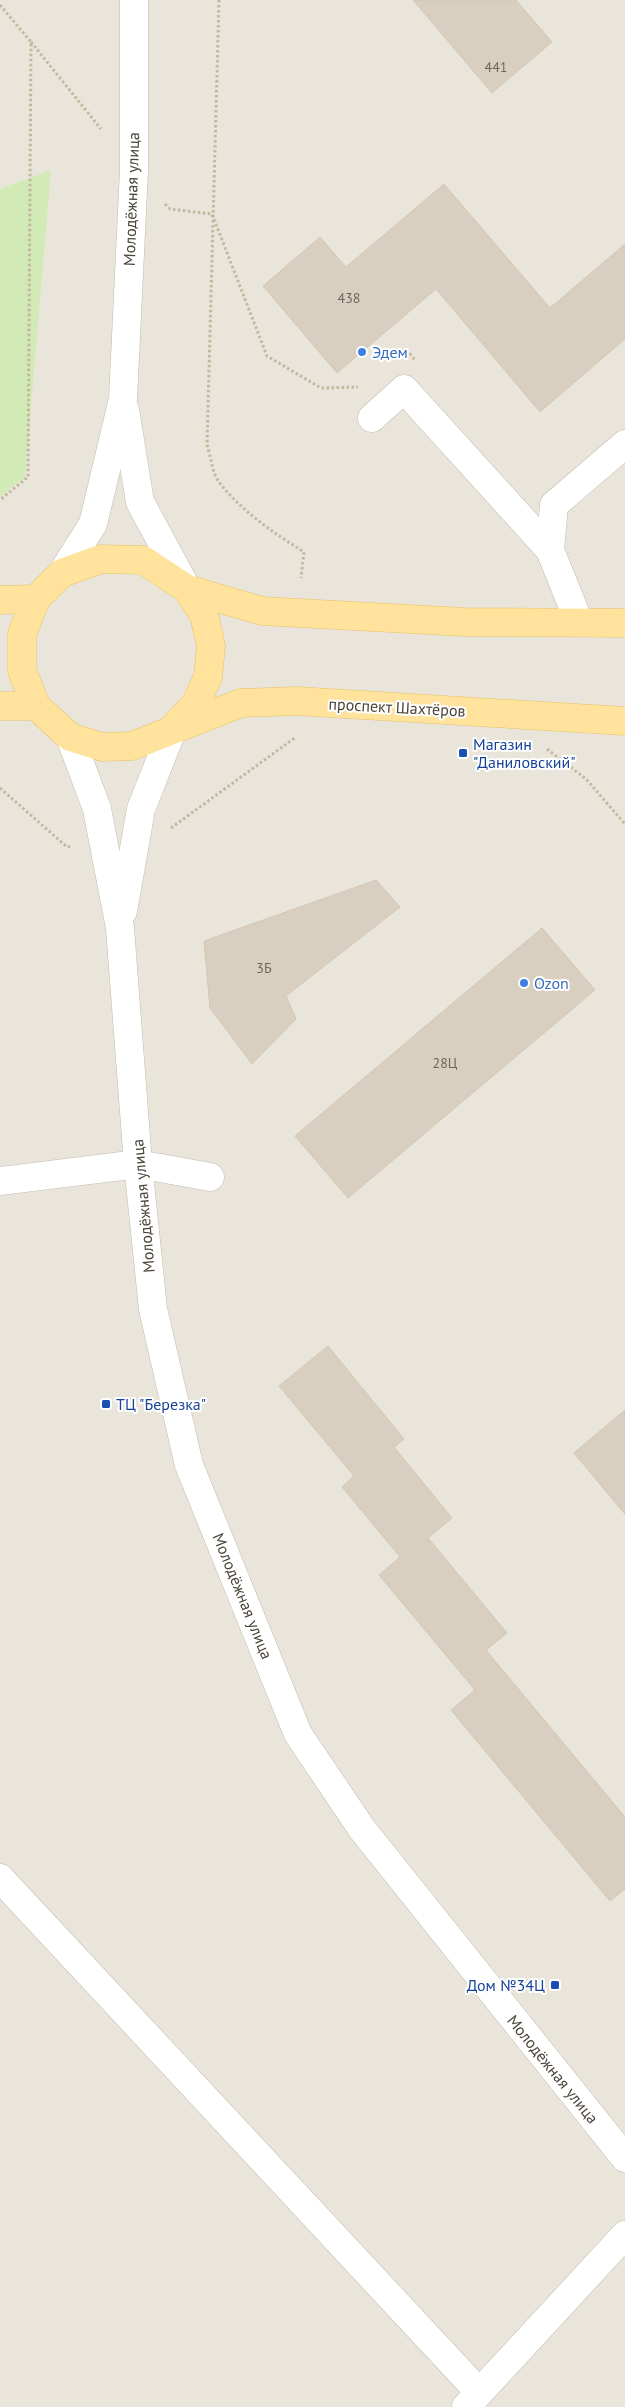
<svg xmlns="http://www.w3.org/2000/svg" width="625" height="2407" viewBox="0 0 625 2407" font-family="'PT Sans',sans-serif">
	<rect width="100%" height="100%" fill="#f6f3ec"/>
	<rect fill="#eae5da" x="0" y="0" width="625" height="2407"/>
	<path fill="#d2eab5" d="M51,170L25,477L0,497V189Z"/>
	<g fill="#d8cfc1" stroke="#d3c7b4">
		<path d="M413,0H516L552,42L492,93Z"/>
		<path d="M444,184L550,308L625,244V339L540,412L436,289L337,373L263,286L320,237L346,267Z"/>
		<path d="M376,880L400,907L286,996L296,1019L252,1064L210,1008L204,941Z"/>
		<path d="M542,928L595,990L348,1198L295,1136Z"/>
		<path d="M328,1346L404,1439L394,1447L452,1518L428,1538L507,1633L486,1650L625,1817V1889L610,1901L451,1710L475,1690L379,1575L400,1557L342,1487L354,1476L279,1386Z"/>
		<path d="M625,1410V1514L574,1453Z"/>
	</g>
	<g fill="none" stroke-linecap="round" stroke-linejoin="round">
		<defs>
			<g id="minor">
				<path d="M125,410L140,502L187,589"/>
				<path d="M372,418L404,389L550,550"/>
				<path d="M62,573L93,524L123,399L134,170V0"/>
				<path d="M579,622L550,550L554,505L625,444"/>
				<path d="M70,737L97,809L120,928L138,1164L153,1309L189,1465L298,1734L362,1829L625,2158"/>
				<path d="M123,911L141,809L173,728"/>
				<path d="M0,1181L138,1164L210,1177"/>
				<path d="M0,1878L479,2392"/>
				<path d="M466,2407L625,2235"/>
			</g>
			<g id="major">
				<path d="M187,589L262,611L464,622L625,623"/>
				<path d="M0,600L36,599"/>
				<path d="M0,706H36"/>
				<path d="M173,728L195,705L208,677L211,646L204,615L187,589L143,560L101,559L62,573L36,599L22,634V671L36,706L70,737L102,747L132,746L241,703L297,701L625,721"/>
			</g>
		</defs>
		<use href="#minor" stroke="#c2bbae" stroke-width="29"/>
		<use href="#major" stroke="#e6c16a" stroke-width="29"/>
		<g stroke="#c4b79f" stroke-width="3" stroke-dasharray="2.5 2.5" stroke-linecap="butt">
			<path d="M219,0L207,445C211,456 212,473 219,482C241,511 274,533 304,552L301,578"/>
			<path d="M0,5L31,42L28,477L0,500"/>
			<path d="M31,42L101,129"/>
			<path d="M165,204L170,209L212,214L267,356L321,388L358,387"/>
			<path d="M406,358L410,354L415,360"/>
			<path d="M547,749L586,779L625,824"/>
			<path d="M0,788L67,847L72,846"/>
			<path d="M171,828L296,737"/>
		</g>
		<use href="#minor" stroke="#fff" stroke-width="28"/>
		<use href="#major" stroke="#ffe39c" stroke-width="28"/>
	</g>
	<g fill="#3f7fe0" stroke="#fff" stroke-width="2">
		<circle cx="362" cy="352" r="5"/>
		<circle cx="524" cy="983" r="5"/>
	</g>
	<g fill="#1a4fb4" stroke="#fff" stroke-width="2">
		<rect x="458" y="748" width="10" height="10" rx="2.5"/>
		<rect x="101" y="1399" width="10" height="10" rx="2.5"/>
		<rect x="550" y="1980" width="10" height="10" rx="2.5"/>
	</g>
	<g text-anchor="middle" stroke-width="4" stroke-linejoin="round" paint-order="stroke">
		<g font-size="14" fill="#6e675b">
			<text x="496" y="72">441</text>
			<text x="349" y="303">438</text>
			<text x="264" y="973">3Б</text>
			<text x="445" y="1068">28Ц</text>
		</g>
		<g font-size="16" fill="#4b4439" stroke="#fff">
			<text transform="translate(131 199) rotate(-88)" y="6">Молодёжная улица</text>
			<text transform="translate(397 707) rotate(3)" y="6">проспект Шахтёров</text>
			<text transform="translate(143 1206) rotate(-95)" y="6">Молодёжная улица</text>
			<text transform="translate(243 1596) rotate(68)" y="6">Молодёжная улица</text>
			<text transform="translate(553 2069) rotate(51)" y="6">Молодёжная улица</text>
		</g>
		<g font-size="16" fill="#366cbe" stroke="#fff" text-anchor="start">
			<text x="372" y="358">Эдем</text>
			<text x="534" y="989">Ozon</text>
		</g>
		<g font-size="16" fill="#164399" stroke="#fff" text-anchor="start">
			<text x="473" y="750">Магазин<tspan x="473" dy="18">"Даниловский"</tspan></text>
			<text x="116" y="1410">ТЦ "Березка"</text>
			<text x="545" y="1991" text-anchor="end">Дом №34Ц</text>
		</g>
	</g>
</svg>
